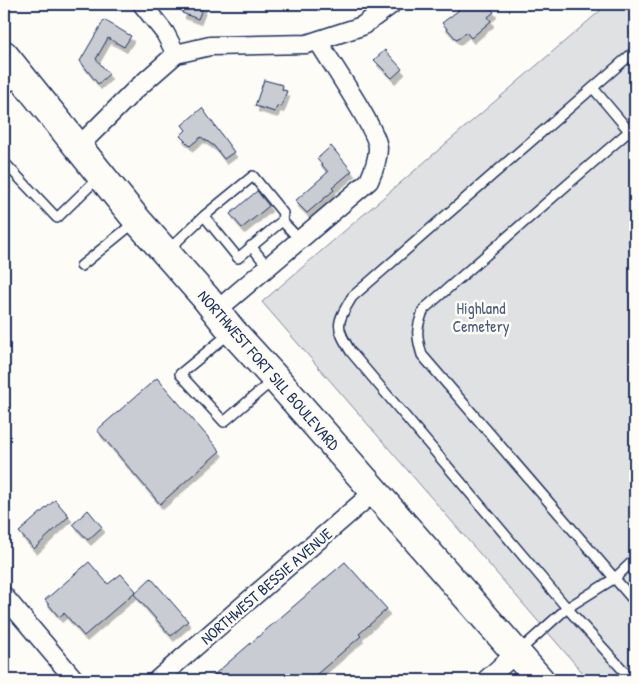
<svg xmlns="http://www.w3.org/2000/svg" width="639" height="684" viewBox="0 0 639 684" font-family="'Patrick Hand',sans-serif">
	<defs>
		<filter id="shadow"><feDropShadow dx="3" dy="5.5" stdDeviation="0" flood-color="#0004"/></filter>
	</defs>
	<rect width="100%" height="100%" fill="#fdfcf7"/>
	<filter id="ink" filterUnits="userSpaceOnUse"><feTurbulence type="fractalNoise" baseFrequency=".02" numOctaves="2"/><feDisplacementMap in="SourceGraphic" scale="10" xChannelSelector="R" yChannelSelector="G"/><feConvolveMatrix kernelMatrix="1 2 1 2 8 2 1 2 1" color-interpolation-filters="sRGB"/></filter>
	<g filter="url(#ink)">
		<path fill="#e0e1e3" stroke="#7e88a0" d="M608,4H635V680H589L262,302Z"/>
		<g fill="#c9ccd3" stroke="#1b2f5e" filter="url(#shadow)">
			<path d="M186,4H204L198,19L182,13Z"/>
			<path d="M454,4H487L494,12L488,17L491,21L471,38L466,32L457,40L442,23L459,10Z"/>
			<path d="M104,20L131,36L124,47L108,38L96,59L109,74L98,84L80,61Z"/>
			<path d="M385,50L402,69L392,78L374,60Z"/>
			<path d="M264,80L283,85L282,90L287,91L281,107L277,106L275,112L255,106Z"/>
			<path d="M202,108L234,152L224,159L214,146L201,137L190,146L180,136L186,130L182,125Z"/>
			<path d="M331,146L352,171L332,188L334,190L307,213L295,201L328,172L317,159Z"/>
			<path d="M257,191L269,206L242,228L230,214Z"/>
			<path d="M157,378L220,451L160,504L97,430Z"/>
			<path d="M55,500L69,516L34,549L19,532Z"/>
			<path d="M88,510L102,527L88,540L73,524Z"/>
			<path d="M89,562L108,584L121,574L136,591L84,636L64,613L59,617L45,600Z"/>
			<path d="M345,562L387,609L359,634L361,636L310,680H208Z"/>
			<path d="M151,578L188,621L171,636L134,594Z"/>
		</g>
		<g fill="none" stroke-linecap="round" stroke-linejoin="round">
			<defs>
				<g id="service">
					<path d="M593,88L635,138"/>
					<path d="M4,91L19,78"/>
					<path d="M635,126L424,309C416,328 416,335 422,355L635,602"/>
					<path d="M4,162L57,218L98,178"/>
					<path d="M282,221L300,240"/>
					<path d="M251,246L268,267"/>
					<path d="M168,250L204,216L238,258L282,221L283,213L253,176L204,216"/>
					<path d="M81,266L135,222"/>
					<path d="M230,333L180,374L224,422L273,380"/>
					<path d="M518,652L567,608L615,578L635,559"/>
					<path d="M632,680L567,608L351,352C335,326 336,324 352,297L635,51"/>
				</g>
				<g id="minor">
					<path d="M142,4L165,33L176,54"/>
					<path d="M77,148L135,90L176,54L210,46L307,44L362,26L392,4"/>
					<path d="M216,311L369,181C374,170 378,160 378,148C378,131 329,60 318,41"/>
					<path d="M4,596L75,680"/>
					<path d="M157,680L375,491"/>
					<path d="M486,680L516,653"/>
				</g>
				<path id="primary" d="M4,55L137,220L205,297L232,331L275,378L540,680"/>
			</defs>
			<use href="#service" stroke="#1b2f5e" stroke-width="12"/>
			<use href="#minor" stroke="#1b2f5e" stroke-width="21"/>
			<use href="#primary" stroke="#1b2f5e" stroke-width="31"/>
			<use href="#service" stroke="#fdfcf7" stroke-width="9"/>
			<use href="#minor" stroke="#fdfcf7" stroke-width="18"/>
			<use href="#primary" stroke="#fdfcf7" stroke-width="28"/>
		</g>
	</g>
	<g text-anchor="middle" stroke-width="5" stroke-linejoin="round" paint-order="stroke">
		<g font-size="16" fill="#4c5c7f" stroke="#fdfcf7">
			<text x="481" y="314">Highland<tspan x="481" dy="18">Cemetery</tspan></text>
		</g>
		<g font-size="16" fill="#1b2f5e" stroke="#fdfcf7">
			<text transform="translate(269 370) rotate(49)" y="6">NORTHWEST FORT SILL BOULEVARD</text>
			<text transform="translate(266 586) rotate(-41)" y="6">NORTHWEST BESSIE AVENUE</text>
		</g>
	</g>
	<rect width="639" height="684" fill="none" stroke="#fdfcf7" stroke-width="20"/>
	<rect x="10" y="10" width="619" height="664" fill="none" stroke="#1b2f5e" stroke-width="2" filter="url(#ink)"/>
</svg>
